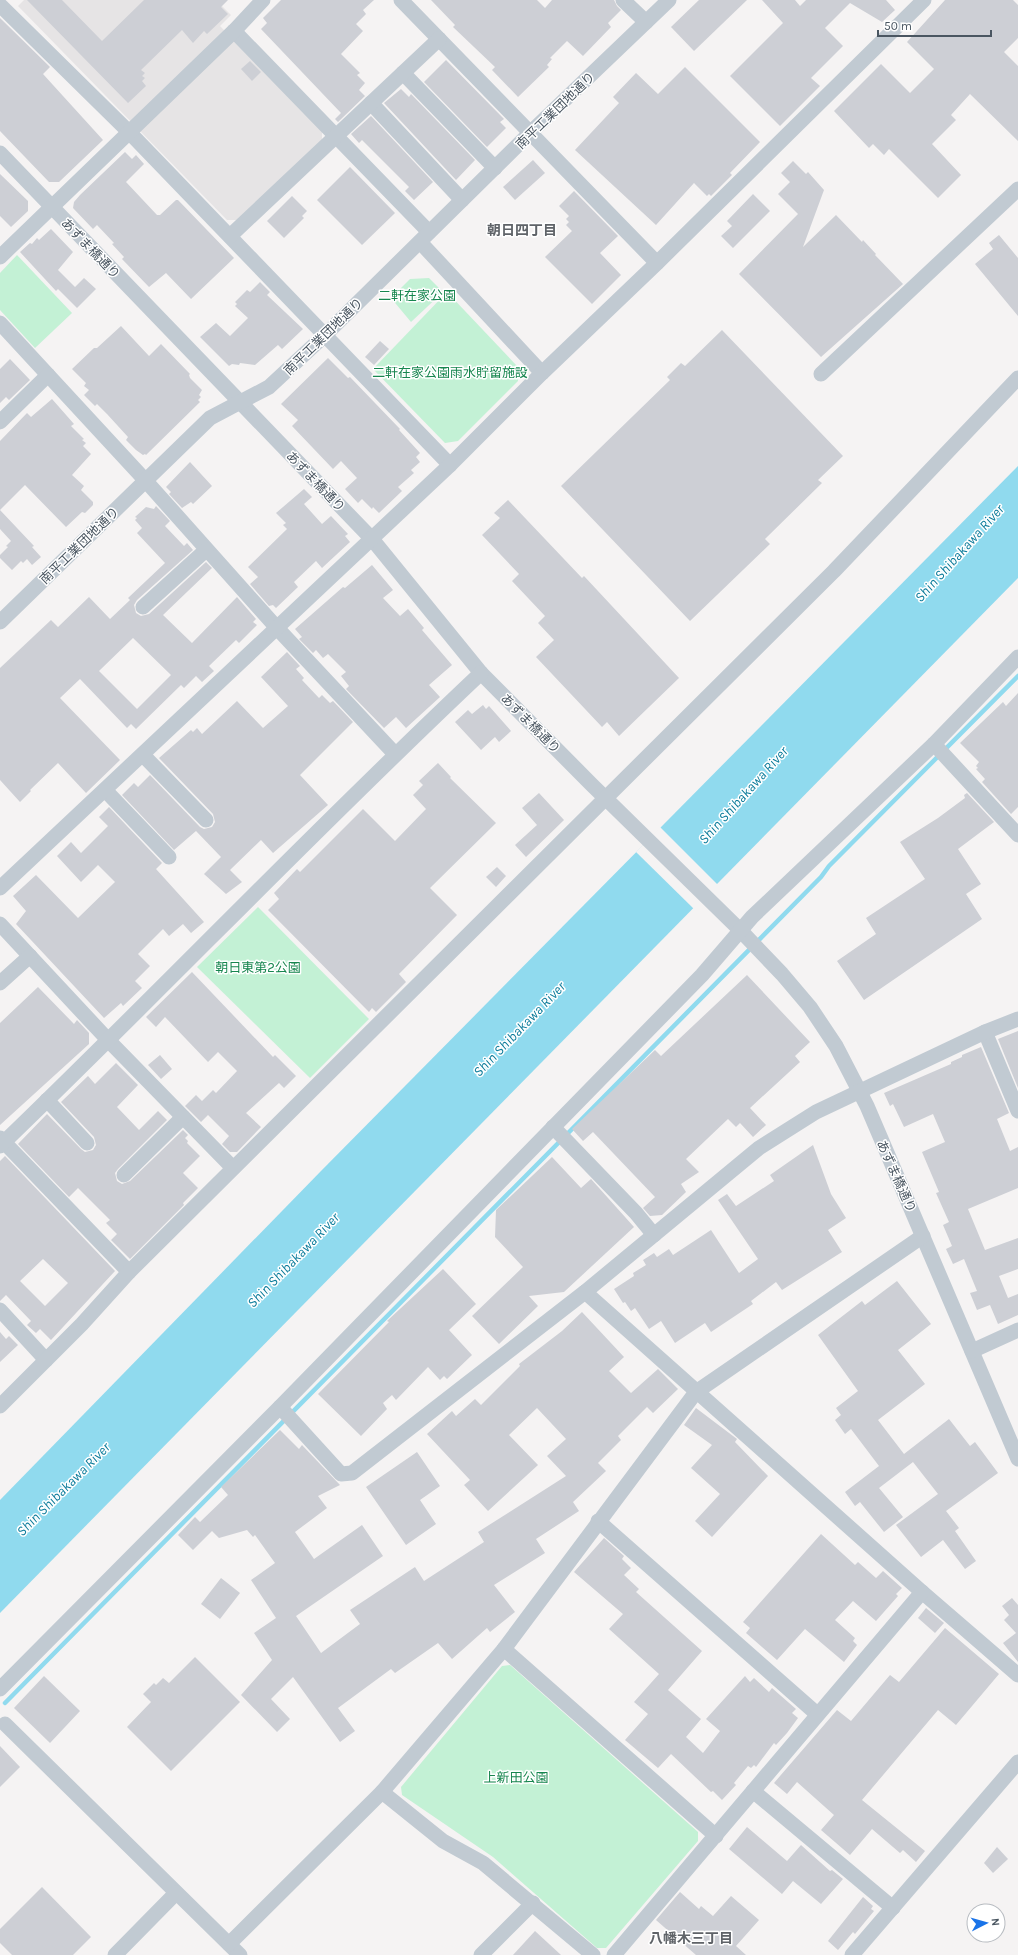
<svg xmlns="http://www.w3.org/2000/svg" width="1018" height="1955" viewBox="0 0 1018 1955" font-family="Karla,'Noto Sans JP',sans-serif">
	<rect width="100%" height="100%" fill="#f5f3f3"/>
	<path fill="#e6e4e5" d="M24,0H216L231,15L220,26L322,131V141L239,220H227L18,6Z"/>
	<g fill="#c3f1d5">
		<path d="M17,255L72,313L35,348L0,310V273Z"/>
		<path d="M429,278L443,292L411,322L391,298L410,279Z"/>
		<path d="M447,292L517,366L518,381L458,441L445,443L373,369Z"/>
		<path d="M258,907L369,1019L310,1078L197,967Z"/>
		<path d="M510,1665L698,1832V1841L606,1948H597L493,1857L402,1795L401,1787L502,1666Z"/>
	</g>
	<path fill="#90daee" d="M1018,466V578L0,1613V1500L321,1171Z"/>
	<path fill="#f5f3f3" d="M660,827L719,886L695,910L636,852Z"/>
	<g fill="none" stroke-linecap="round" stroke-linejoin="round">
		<path stroke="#90daee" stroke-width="4.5" d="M5,1703L821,877L829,866L1018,676"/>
	</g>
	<g fill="#cdcfd5" fill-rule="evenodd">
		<path d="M27,0H62L102,41L144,0H228L221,7L228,14L207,34L204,31L193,43L182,30L141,70L145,73L142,76L145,78L142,81L146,86L128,103Z"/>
		<path d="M281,0H374L363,10L366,14L356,24L363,31L341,54L360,73L357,75L365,83L359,90L365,96L338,122L335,119L341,113L261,29L267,23L263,18Z"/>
		<path d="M431,0H537L545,8L552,0H614L617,6L621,10L608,23L611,27L583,56L567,41L550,58L552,59L547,65L549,67L518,97L492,70L495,67L453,27L455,25Z"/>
		<path d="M699,0H747L694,51L671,27Z"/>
		<path d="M762,0H795L800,6L806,0H886L895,10L882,22L850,3L825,28L843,46L811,78L820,86L780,126L730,76L783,23Z"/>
		<path d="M945,0H1013L1018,5V38L1004,52L1018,66V141L970,94L951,115L956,120L932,144L961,175L938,198L889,149L884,155L873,144L869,148L834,111L881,64L910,93L934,69L907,42Z"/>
		<path d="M0,18L50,67L43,74L103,140L59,182H49L0,131Z"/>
		<path d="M446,60L504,119L500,122L506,128L487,147L424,82Z"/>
		<path d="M250,61L261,72L252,81L241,69Z"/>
		<path d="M685,67L760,142L730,173L732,175L711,196L709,194L707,196L694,183L656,225L575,150L619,103L613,97L636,73L658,94Z"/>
		<path d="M401,89L409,97L411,94L475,160L456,180L384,103Z"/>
		<path d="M371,116L433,182L414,200L405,191L409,187L362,140L359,143L351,134Z"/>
		<path d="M125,152L132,159L136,155L144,164L126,182L157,215H160L176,200H178L234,258L191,299L166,273L149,287L122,259L124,257L112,244L114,243L97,225L93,229L73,208L74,202L80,195Z"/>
		<path d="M533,160L545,173L515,200L503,187Z"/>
		<path d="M793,161L806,174L808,172L824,190L803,247L836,215L862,242L863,240L876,254L875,255L903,284L821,357L739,274L798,214L778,194L790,182L781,173Z"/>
		<path d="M350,167L395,213L362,245L317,200Z"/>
		<path d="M0,174L28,201V211L11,227L0,216Z"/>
		<path d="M574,191L618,236L600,253L621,275L592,304L545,257L572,231L566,225L569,222L566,219L569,216L559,206Z"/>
		<path d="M753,194L770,211L733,248L721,236L732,226L727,221Z"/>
		<path d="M292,196L307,211L302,216L304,218L284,238L267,221Z"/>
		<path d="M51,229L73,252L58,270L75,287L84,278L96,289L77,308L58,289L56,291L20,252L30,243L32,244L37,238L39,240Z"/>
		<path d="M999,235L1018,258V316L975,264L993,249L989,243Z"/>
		<path d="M260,282L270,292L267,295L303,329L282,349L278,345L255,365L240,363L239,365L232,364L229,366L200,337L216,323L230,336L248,318L235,306L237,304L235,302L247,290L250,292Z"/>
		<path d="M121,326L149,356L161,344L190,374L189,375L190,378L202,390L199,395L201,397L198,400L200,402L146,455L145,454L143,455L136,450L126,440L128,437L107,414L97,404L95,406L84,395L89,390L84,386L86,383L72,369L94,348H97Z"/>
		<path d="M722,330L843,456L818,480L822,483L765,539L770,544L690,621L561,486L670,380L667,377L681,363L685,366Z"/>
		<path d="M380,341L389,349L374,365L365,357Z"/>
		<path d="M328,358L348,378L350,377L400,429L399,430L420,453L416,457L420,462L411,470L414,473L398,487L402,491L379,513L373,507L372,509L362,499L358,503L345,489L357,478L341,461L333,469L292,426L298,420L281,404Z"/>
		<path d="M10,359L30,380L9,400L6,397L0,403V369Z"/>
		<path d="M52,399L74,424L71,426L84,439L82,440L86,443L83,446L91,454L72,475L84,486L81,490L93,502V505L85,513L82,512L66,527L25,485L0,510V441L27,413L31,417Z"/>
		<path d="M190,462L212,486L193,504L191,502L182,508L169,494L171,492L166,487Z"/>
		<path d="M304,489L312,497L304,504L322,524L331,516L348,534L345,536L350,542L322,568L316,561L294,582L298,587L276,608L273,605L269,606L250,584L258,577L248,567L287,529L283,525L286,523L276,513Z"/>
		<path d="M508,500L582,578L584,576L679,678L619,736L607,722L602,727L536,657L554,640L538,623L545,616L512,581L519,574L482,535L500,518L494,513Z"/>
		<path d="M156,506L170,521L165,526L184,546L187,543L193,550L137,600L134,605L136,613L141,616L149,614L206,562L212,568L163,615L192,643L237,597L256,619L253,622L257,625L239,643L236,640L209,666L214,671L202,682L196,676L184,688L181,685L136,729L131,724L127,728L80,679L60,698L120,760L86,793L58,763L30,790L31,791L20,802L0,780V668L51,620L58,627L89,597L110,619L130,600L128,598L165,563L137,533L142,528L135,520L137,518L135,517L146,507L154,509ZM133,638L171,675L137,709L99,671Z"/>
		<path d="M0,510L34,546L32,547L41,557L32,565L27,559L23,563L21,561L12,570L0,558V555L8,547L6,546L11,541L0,529Z"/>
		<path d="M372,565L393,590L383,598L400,616L408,609L424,628L422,630L452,665L429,685L440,697L406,728L396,717L384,728L346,689L349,686L341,676L346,672L328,654L323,658L316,650L313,653L299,639L302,637L295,629L343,587L345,588Z"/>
		<path d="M287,652L300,666L296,669L304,678L302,680L319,698L322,695L330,703L333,701L353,722L300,775L328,805L273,853L261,840L230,870L242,882L226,894L204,874L221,857L196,831L174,850L122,795L134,783L138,787L150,775L200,827L204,829L212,827L215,822L213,814L159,758L191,730L193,732L197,728L202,734L237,701L263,728L288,706L261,677Z"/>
		<path d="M1018,693V807L1011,814L982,782L985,779L976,769L978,768L976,766L979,762L960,743L1003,702L1006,706Z"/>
		<path d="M483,705L486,709L489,706L511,731L499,742L495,737L481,750L455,722L468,710L472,714Z"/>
		<path d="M438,763L451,777L450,778L496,823L430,888L457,915L399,974L406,982L376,1012L372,1008L369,1012L268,910L279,899L274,893L297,869L300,872L363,809L395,841L426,809L413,795L423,785L419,781Z"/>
		<path d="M539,793L564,820L526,857L515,845L537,825L522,808Z"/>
		<path d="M967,793L994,822L958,849L981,884L966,894L982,919L864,1000L837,961L876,934L866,918L925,879L900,842L938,818L965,798L964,795Z"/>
		<path d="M109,807L162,863L156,869L204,922L191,933L183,924L169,936L163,929L138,954L150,966L135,981L142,988L123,1006L121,1003L104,1018L16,924L26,911L13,896L36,875L78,918L115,882L98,865L81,882L57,856L71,842L81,853L108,826L99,817Z"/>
		<path d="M497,867L506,876L496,887L486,877Z"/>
		<path d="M192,972L273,1057L275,1055L296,1076L284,1088L279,1083L246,1113L261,1127L237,1152H230L222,1144L229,1136L208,1115L201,1122L185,1106L196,1095L202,1101L213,1090L216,1093L237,1071L218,1052L208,1062L165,1017L156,1027L146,1017Z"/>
		<path d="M747,975L810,1042L795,1056L800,1062L750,1108L766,1125L753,1137L740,1123L736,1127L728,1119L686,1159L699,1172L681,1184L686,1192L662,1215L650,1216L643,1208L655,1197L593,1132L583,1141L572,1129L655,1050L661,1056Z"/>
		<path d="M38,987L74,1024L77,1020L89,1033V1044L0,1125V1023Z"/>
		<path d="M1018,1031V1088L998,1039Z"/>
		<path d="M981,1047L1009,1113L997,1119L1010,1151L1018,1147V1188L968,1209L985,1250L1018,1238V1269L999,1276L1008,1298L1018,1294V1315L998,1324L990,1305L977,1310L970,1293L977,1291L964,1259L953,1264L946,1249L952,1246L943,1225L949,1222L936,1193L939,1192L922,1152L945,1142L933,1114L904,1127L893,1104L890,1106L884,1093L951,1064V1062L962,1057V1055Z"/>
		<path d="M160,1055L172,1069L161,1079L148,1065Z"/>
		<path d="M116,1063L138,1085L117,1107L139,1130L158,1111L167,1120L118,1169L115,1173L117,1181L122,1184L130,1181L183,1130L188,1135L185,1138L188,1141L187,1143L200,1156L183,1173L198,1188L183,1203L184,1205L130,1259L111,1240L117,1234L106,1223L110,1220L78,1188L69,1197L18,1144L47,1114L81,1149L85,1152L93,1150L96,1145L94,1137L61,1102L88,1076L95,1084Z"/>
		<path d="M813,1145L831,1194L846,1218L828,1230L842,1252L782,1290L776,1282L751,1301L753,1304L711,1332L705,1323L675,1343L661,1321L649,1329L635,1308L631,1311L625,1302L623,1303L614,1289L634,1276L633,1273L646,1265L643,1260L654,1253L657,1257L669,1249L673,1255L711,1230L739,1273L758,1259L718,1200L727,1194L736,1206L774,1181L770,1175Z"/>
		<path d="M5,1156L115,1271L51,1340L40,1329L36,1333L27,1325L31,1321L6,1295L0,1301V1161ZM43,1259L68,1283L45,1306L20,1281Z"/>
		<path d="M552,1157L581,1188L591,1179L634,1227L564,1292L529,1296L538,1306L499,1344L472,1316L523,1267L495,1237L496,1210Z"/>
		<path d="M443,1269L476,1304L449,1330L472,1355L447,1379L444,1376L440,1380L428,1367L396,1400L392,1395L383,1403L387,1409L361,1436L318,1394L389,1322L387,1321Z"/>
		<path d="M897,1281L931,1324L898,1350L925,1384L878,1420L904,1454L949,1419L970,1446L975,1442L998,1473L946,1511L959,1528L955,1531L976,1561L965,1569L943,1540L921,1557L896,1525L938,1494L913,1462L879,1488L903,1517L884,1532L860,1502L855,1506L845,1492L879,1466L851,1429L845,1434L835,1420L841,1415L836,1408L858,1391L818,1335L862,1301L865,1305Z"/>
		<path d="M582,1312L624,1357L609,1371L631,1393L658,1369L678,1389L653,1413L647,1407L618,1436L621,1440L598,1463L606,1471L573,1502L579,1511L536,1539L545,1553L494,1585L515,1612L490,1632L487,1628L452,1659L438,1643L395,1673L391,1669L338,1708L355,1731L340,1742L293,1677L271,1699L290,1719L277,1732L241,1695L272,1660L254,1633L276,1618L251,1580L275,1563L255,1535L253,1537L247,1530L219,1538L212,1531L193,1550L178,1535L195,1517L200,1522L228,1495L221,1487L280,1430L299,1449L302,1445L340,1485L318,1496L327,1508L295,1532L312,1556L314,1559L362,1525L383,1556L296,1616L321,1653L360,1624L350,1610L415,1567L424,1581L484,1542L478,1532L566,1476L547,1456L566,1439L537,1408L509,1435L538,1465L488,1511L464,1485L470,1480L427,1434L452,1411L456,1416L475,1399L481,1405L520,1366L519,1364L562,1331Z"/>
		<path d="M0,1332L6,1339L9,1336L18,1345L0,1362Z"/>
		<path d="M696,1408L737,1439L735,1442L768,1476L712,1537L695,1521L720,1494L691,1468L712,1445L684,1425Z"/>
		<path d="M417,1452L440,1486L420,1500L436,1524L406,1545L366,1487Z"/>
		<path d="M821,1534L855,1565L858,1562L876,1578L883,1571L902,1588L896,1594L898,1596L876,1621L853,1601L835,1620L855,1638L853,1641L857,1645L844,1662L805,1629L777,1660L746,1633L750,1628L743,1622Z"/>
		<path d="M604,1538L624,1556L622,1559L631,1568L624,1575L639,1589L636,1592L702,1651L668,1690L701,1719L686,1737L703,1753L720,1731L706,1719L745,1676L750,1682L754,1678L769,1692L772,1688L796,1709L792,1713L798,1718L787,1733L776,1745L774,1743L756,1767L754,1765L751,1768L748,1766L734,1783L736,1785L722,1800L713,1791L711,1792L671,1754L658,1768L625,1740L648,1714L634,1702L659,1674L609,1629L623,1614L574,1572Z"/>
		<path d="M221,1578L240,1593L220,1619L201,1604Z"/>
		<path d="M1012,1598L1018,1605V1662L1003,1643L1016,1633L1004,1620L1009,1615L1002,1606Z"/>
		<path d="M926,1608L944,1623L935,1633L918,1618Z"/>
		<path d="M945,1628L999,1674L956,1725L938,1710L862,1800L925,1851L916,1862L903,1850L900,1853L872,1829L850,1855L821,1830L834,1815L797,1782L787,1794L774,1783L837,1710L851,1721L890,1675L899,1682Z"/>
		<path d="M195,1657L240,1702L171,1771L127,1727L151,1702L143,1694L154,1683L156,1685L163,1678L169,1683Z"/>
		<path d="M44,1676L80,1711L50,1743L14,1708Z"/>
		<path d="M0,1746L20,1767L0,1787Z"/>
		<path d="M747,1827L787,1861L801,1845L830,1871L832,1870L843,1879L821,1904L793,1881L782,1894L729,1849Z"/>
		<path d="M997,1847L1008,1859L993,1873L984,1863Z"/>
		<path d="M42,1887L91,1937L73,1955H12L0,1943V1929Z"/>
		<path d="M680,1892L699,1909L701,1906L713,1916L731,1896L759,1920L736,1946L746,1955H696L656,1920Z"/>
		<path d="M863,1897L873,1906L871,1909L874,1911L855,1934L853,1932L838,1950L828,1941Z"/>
		<path d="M535,1931L561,1955H513Z"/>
	</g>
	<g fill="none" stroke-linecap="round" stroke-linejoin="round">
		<g stroke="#c1cad2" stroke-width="15">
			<path d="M401,0L657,263"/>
			<path d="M623,0L646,22"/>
			<path d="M0,5L130,133L450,465"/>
			<path d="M234,31L429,232"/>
			<path d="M403,73L495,168"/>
			<path d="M371,103L462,200"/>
			<path d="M0,153L372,539L481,673L592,785L740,930L782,974L810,1007L836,1046L867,1106L1018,1459"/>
			<path d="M230,236L439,39"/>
			<path d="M420,242L542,373"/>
			<path d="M0,257L234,31L263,0"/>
			<path d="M0,323L145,480L277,628L395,754"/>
			<path d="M821,374L1018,189"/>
			<path d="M0,422L48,375"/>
			<path d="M143,607L206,550"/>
			<path d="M0,622L210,418L269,387L325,335L531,132L669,0"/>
			<path d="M934,744L1018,835"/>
			<path d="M143,755L206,820"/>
			<path d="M105,790L169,857"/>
			<path d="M0,888L450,465L542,373L657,263L924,0"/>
			<path d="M0,924L109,1041L233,1168"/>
			<path d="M0,983L30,956"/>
			<path d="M985,1032L1018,1111"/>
			<path d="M47,1100L87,1143"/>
			<path d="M553,1127L636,1213L654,1235"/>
			<path d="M0,1138L129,1272"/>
			<path d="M0,1146C162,990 317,827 481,673"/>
			<path d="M124,1175L183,1117"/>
			<path d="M585,1292L922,1592L1018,1675"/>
			<path d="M0,1310L46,1360"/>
			<path d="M972,1351L1018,1330"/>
			<path d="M0,1406L82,1324L129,1272L834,571L1018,378"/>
			<path d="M280,1407L341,1474L352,1473L585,1292L759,1148L816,1112L985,1032L1018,1019"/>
			<path d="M598,1521L817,1714"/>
			<path d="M504,1649L716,1836"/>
			<path d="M0,1689L280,1407L702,975L752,917L934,744L1018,657"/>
			<path d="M5,1724L240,1955"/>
			<path d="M753,1791L893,1908"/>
			<path d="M382,1792L443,1841L483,1863L593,1955"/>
			<path d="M229,1944L382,1792L504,1649L696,1392L923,1236"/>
			<path d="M115,1955L176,1893"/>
			<path d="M481,1955L533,1903"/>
			<path d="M614,1955L922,1592"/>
			<path d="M852,1955L1018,1762"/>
		</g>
	</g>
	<g text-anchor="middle" stroke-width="3" stroke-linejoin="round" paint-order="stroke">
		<g font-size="13" fill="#4a5661" stroke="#fff">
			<text transform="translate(555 110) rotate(-44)" y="5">南平工業団地通り</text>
			<text transform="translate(91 248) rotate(46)" y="5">あずま橋通り</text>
			<text transform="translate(323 336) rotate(-44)" y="5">南平工業団地通り</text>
			<text transform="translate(316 481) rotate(46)" y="5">あずま橋通り</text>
			<text transform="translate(79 545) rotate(-44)" y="5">南平工業団地通り</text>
			<text transform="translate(531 723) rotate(45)" y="5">あずま橋通り</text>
			<text transform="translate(897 1176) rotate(66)" y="5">あずま橋通り</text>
		</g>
		<g font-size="13" fill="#17864f" stroke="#fff">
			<text x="417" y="300">二軒在家公園</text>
			<text x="450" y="377">二軒在家公園雨水貯留施設</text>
			<text x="258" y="972">朝日東第2公園</text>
			<text x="516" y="1782">上新田公園</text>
		</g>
		<g font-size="14" font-weight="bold" fill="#5f6368" stroke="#fff">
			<text x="522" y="235">朝日四丁目</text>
			<text x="691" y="1943">八幡木三丁目</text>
		</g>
		<g font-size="14" font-style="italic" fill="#0c7c9b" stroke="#fff">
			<text transform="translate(959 553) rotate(-48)" y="5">Shin Shibakawa River</text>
			<text transform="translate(743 795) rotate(-48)" y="5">Shin Shibakawa River</text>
			<text transform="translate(519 1029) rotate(-46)" y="5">Shin Shibakawa River</text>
			<text transform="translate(293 1260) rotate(-46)" y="5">Shin Shibakawa River</text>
			<text transform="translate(63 1489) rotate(-45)" y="5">Shin Shibakawa River</text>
		</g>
	</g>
	<g transform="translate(986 1923) rotate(84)"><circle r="19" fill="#ffffff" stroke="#b7bbc0"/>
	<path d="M0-3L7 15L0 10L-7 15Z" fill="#1a73e8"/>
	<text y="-6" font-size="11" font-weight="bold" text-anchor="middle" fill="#4a5661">N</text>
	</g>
	<path d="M878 30v6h113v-6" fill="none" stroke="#4a5661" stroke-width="2"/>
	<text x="884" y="30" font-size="12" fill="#4a5661" stroke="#ffffff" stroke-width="3" paint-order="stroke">50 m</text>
</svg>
